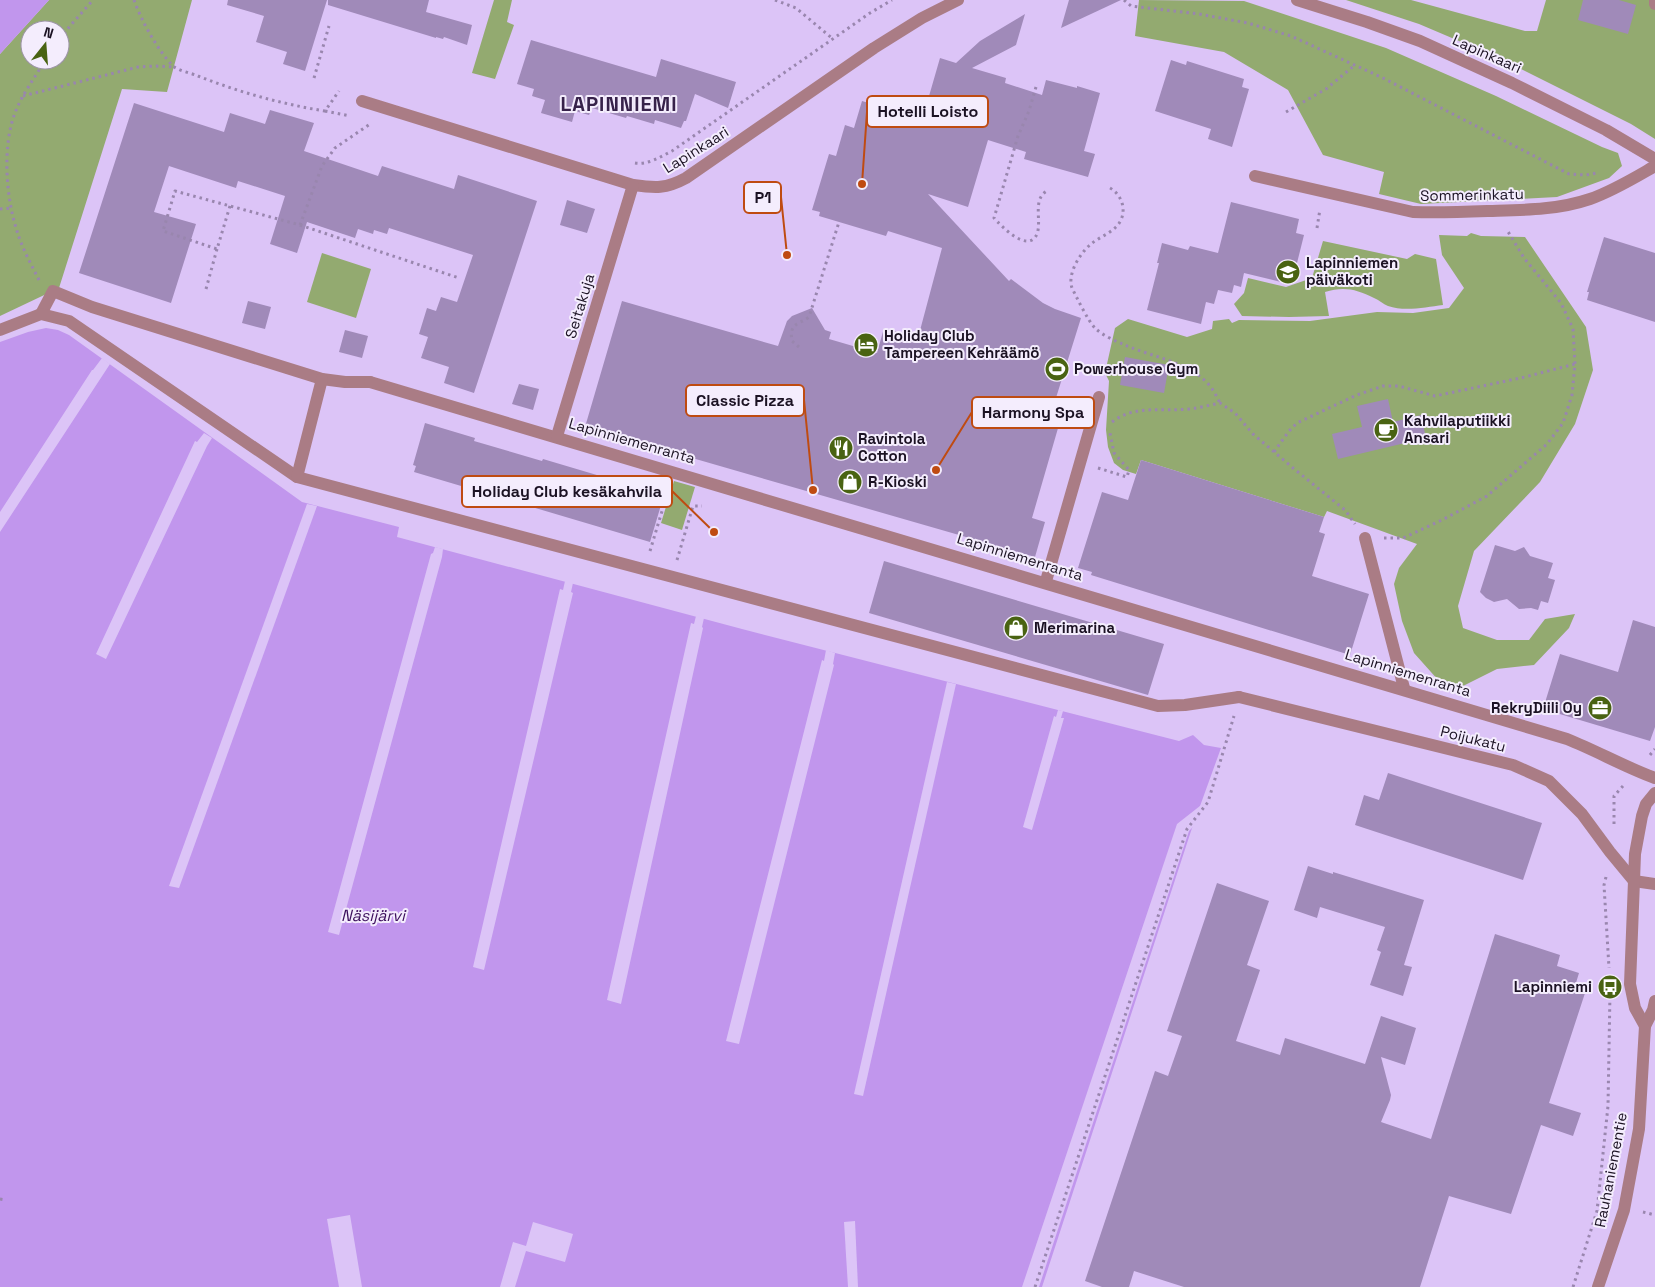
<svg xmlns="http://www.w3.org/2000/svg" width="1655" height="1287" viewBox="0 0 1655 1287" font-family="'Space Grotesk',sans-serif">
	<rect width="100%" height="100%" fill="#dcc4f7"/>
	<g fill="#93aa70" fill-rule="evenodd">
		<path d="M49,0H192L167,92L122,89L59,288L0,316V54ZM30,30H60V60H30Z"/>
		<path d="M494,0H512L507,22L514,25L495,79L472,73Z"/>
		<path d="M1139,0L1244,1L1386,48L1496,96L1602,147L1618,153L1622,166L1609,178L1557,197L1421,204L1379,194L1384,172L1323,155L1288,90L1224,52L1135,36Z"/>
		<path d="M1346,0H1411L1525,31H1537L1546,0H1655V139L1631,124L1499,58L1419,24Z"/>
		<path d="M1471,233L1481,236L1525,237L1586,327L1593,370L1575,424L1540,482L1474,551L1458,606L1463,628L1497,640H1529L1545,619L1575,614L1569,628L1534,665L1497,669L1459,688L1439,681L1414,653L1402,621L1394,584L1399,568L1417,544L1327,511L1324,517L1141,460L1136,474L1123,470L1114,463L1108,447L1106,430L1109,381L1105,373L1115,328L1128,319L1187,337L1212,329L1213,321L1229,319L1232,323L1239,320L1310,321L1377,312L1413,313L1449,308L1464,288L1442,255L1439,235L1467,236Z"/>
		<path d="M1323,241L1407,259L1415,254L1436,259L1443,305C1426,307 1405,312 1388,306C1383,304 1379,300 1374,298C1357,289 1343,286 1325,292L1329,316L1289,317L1242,316L1234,304L1244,293L1248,278L1286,287L1312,278Z"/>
		<path d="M322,253L371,269L356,318L307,302Z"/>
		<path d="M674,481L695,487L682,530L661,523Z"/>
	</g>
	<g fill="#c196ed">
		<path d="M0,0H49L0,54Z"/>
		<path d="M46,328L58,330L69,335L302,502L399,527L397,537L742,629L1179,741L1193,735L1204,745L1221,748L1191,831L1042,1287H0V342L28,332Z"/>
	</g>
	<g fill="#dcc4f7">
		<path d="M102,358L110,364L0,532V512L92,370H93Z"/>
		<path d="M204,433L212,438L207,446L106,659L96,654L195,441L197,442Z"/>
		<path d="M307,504L317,506L179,888L169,886Z"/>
		<path d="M435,547L443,549L442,557L339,935L328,932L431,554L433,553Z"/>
		<path d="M565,581L573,583L571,592L573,593L484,970L473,967L560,589L563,590Z"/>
		<path d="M696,616L704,618L702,627L703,628L621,1004L607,1000L691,623L694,624Z"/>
		<path d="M826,650L835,653L833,664L834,665L739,1044L726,1041L822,660L824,661Z"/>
		<path d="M947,682L956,684L863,1096L854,1094Z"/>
		<path d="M1058,710L1063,711L1061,718H1064L1032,830L1023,827L1054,716L1056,717Z"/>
		<path d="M1205,802L1197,823L1189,831L1039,1287H1022L1177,824Z"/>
		<path d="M350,1215L362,1287H339L327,1219Z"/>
		<path d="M855,1221L858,1287H848L844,1222Z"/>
		<path d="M533,1222L573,1234L565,1262L526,1251L515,1287H500L513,1242L526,1246Z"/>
	</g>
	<g fill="#a08ab9">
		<path d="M228,0H327L305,71L283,64L287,52L256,42L264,16L227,5Z"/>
		<path d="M328,0H429L426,12L472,25L467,45L444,37L443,39L436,37V38L328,5Z"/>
		<path d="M1069,0H1121L1061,28Z"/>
		<path d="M1583,0H1619L1636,5L1628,34L1578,20Z"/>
		<path d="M1025,14L1016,45L972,68L1006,78L1005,83L1042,95L1046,80L1077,88V86L1100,93L1084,151L1095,154L1088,177L1024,159L1026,152L988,140L968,207L928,194L1009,281L1011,279L1043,303L1055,309L1081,318L1055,401L1065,404L1032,518L1045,522L1035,557L585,427L622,301L778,346L787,321L792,316L812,308L825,330L831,332L829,339L877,353L884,328L918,338L942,248L888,231L886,236L819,216L820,212L812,210L829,154L836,156L845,125L854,128L862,101L892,110L895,101L925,110L940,58L956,63L980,41Z"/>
		<path d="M531,40L656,77L661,59L736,82L728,108L695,94L686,121H684L681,128L655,120L654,124L627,116L626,118L592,108L589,115L575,111L572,122L541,113L545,100L532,96L534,89L517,84Z"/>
		<path d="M1171,60L1186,65L1187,61L1244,79L1242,87L1249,89L1232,147L1208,139L1211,129L1155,111Z"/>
		<path d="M134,103L224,132L230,113L265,124L270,110L314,123L304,151L378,176L382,166L454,189L458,175L537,201L474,393L444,383L449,367L421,358L428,337L419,334L427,308L436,311L441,297L457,302L473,255L389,228L387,234L374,230L373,234L358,229L355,238L307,222L297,253L270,244L285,196L238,181L236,188L169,166L154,212L196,224L171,303L79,273Z"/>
		<path d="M567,200L595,209L587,233L560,225Z"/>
		<path d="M1231,202L1299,219L1296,233L1304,235L1293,279L1286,277L1285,283L1244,273L1241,287L1234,285L1232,293L1218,290L1214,304L1206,302L1201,324L1147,310L1159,263H1157L1162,243L1188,250L1190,246L1218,253Z"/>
		<path d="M1604,237L1655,253V322L1587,300L1589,292H1587Z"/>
		<path d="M248,301L271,307L265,329L242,323Z"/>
		<path d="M345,330L368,336L362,358L339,352Z"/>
		<path d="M1125,357L1169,365L1164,393L1120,385Z"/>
		<path d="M519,384L539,389L533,410L512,404Z"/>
		<path d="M1388,399L1393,422L1421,415L1426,438L1338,459L1332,434L1362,427L1357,406Z"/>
		<path d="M425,423L475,438L474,441L542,461L543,459L664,495L650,542L414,472L416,466L413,465Z"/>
		<path d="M1141,460L1324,517L1319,532L1325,534L1312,576L1369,594L1350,655L1091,575L1092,572L1078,568L1102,492L1128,500Z"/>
		<path d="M1495,545L1515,551L1524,547L1530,556L1553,563L1548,578L1555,580L1548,603L1541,601L1538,610L1531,608L1519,609L1507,599L1494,602L1486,598L1480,592Z"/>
		<path d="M884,561L1164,644L1148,695L869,613Z"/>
		<path d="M1633,620L1655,627V727L1650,741L1543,709L1560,654L1618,672Z"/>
		<path d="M1388,773L1542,823L1523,880L1355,825L1364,795L1379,800Z"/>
		<path d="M1308,866L1333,874V872L1424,900L1404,965L1412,967L1403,996L1370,985L1381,952L1377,950L1385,927L1320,907L1317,918L1294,910Z"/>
		<path d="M1217,883L1269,901L1247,965L1260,970L1236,1041L1280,1055L1285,1038L1365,1064L1381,1016L1416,1028L1405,1065L1381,1057L1391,1095L1390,1100L1381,1122L1431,1139L1495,934L1560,955L1557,966L1579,973L1575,986L1586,990L1549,1103L1581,1113L1573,1136L1541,1125L1511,1214L1449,1196L1420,1287H1184L1134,1271L1129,1287H1102L1085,1281L1155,1071L1168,1076L1182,1036L1167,1031Z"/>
	</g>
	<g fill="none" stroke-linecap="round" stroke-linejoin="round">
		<g stroke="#9986ae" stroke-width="3" stroke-dasharray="2.5 4" stroke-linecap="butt">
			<path d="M134,0C141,20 158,51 173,66C179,71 191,73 198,76C239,92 281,104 325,111L339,91"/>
			<path d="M775,0L796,8L833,39"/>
			<path d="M1124,0L1131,6L1199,14L1248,23L1291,36L1383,78L1569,174L1586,175L1597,173"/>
			<path d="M60,39L70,26L93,0"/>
			<path d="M314,78L329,26"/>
			<path d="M1036,87L1029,111L1018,136L994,218C1001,226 1028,254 1037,234C1042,221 1032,199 1047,191"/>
			<path d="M23,96L138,67L156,66L174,67"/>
			<path d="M325,111L350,116"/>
			<path d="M1286,112L1326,89L1355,65"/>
			<path d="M635,163C648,165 660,157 672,151L870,13L892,0"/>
			<path d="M1110,188C1124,196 1128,215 1116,227C1109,234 1098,238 1091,244C1080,253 1067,274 1072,288C1077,298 1088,321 1095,328C1102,335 1115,341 1125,345C1152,357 1190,362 1210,386C1214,391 1217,397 1220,403"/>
			<path d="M230,206L217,249L163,231L175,191L300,225L322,166L335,148L370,124"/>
			<path d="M0,209L11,208"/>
			<path d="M300,225L459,278"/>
			<path d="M1317,228L1320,209"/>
			<path d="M39,280C31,264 22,248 17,231C6,198 2,146 15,113C22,94 35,78 45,60"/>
			<path d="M206,289L217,249"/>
			<path d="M799,347L792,341C789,323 798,325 809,317L839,222"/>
			<path d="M1112,422C1136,404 1161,412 1189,409C1199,408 1210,405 1220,403L1235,413L1253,434L1293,468L1345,510L1355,524"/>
			<path d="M1274,452L1289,431L1297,423L1357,395L1383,386H1399L1435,396L1525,377L1575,364"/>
			<path d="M1098,468L1127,477L1129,470L1114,453L1110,433"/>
			<path d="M1384,538H1403L1442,520L1487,496L1547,444L1563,423L1572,395L1575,364L1573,329L1561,303L1524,258L1507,230"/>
			<path d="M650,551L669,488"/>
			<path d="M677,560L693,506H702"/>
			<path d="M1650,755L1655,749"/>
			<path d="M1614,824V796L1623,786"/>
			<path d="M1606,877L1604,885L1609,968"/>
			<path d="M0,1199L6,1200"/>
			<path d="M1643,1212L1655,1215"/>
			<path d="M1035,1287L1187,829L1208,802L1234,716"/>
			<path d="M1573,1287L1597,1211L1608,1106L1610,992"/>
		</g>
		<g stroke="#aa7c85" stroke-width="12">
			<path d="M1655,0V4"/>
			<path d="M41,314L53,291L92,307L322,379L345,382H370"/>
			<path d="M0,330L41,314L69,321L297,477L1158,706L1185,705L1239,697"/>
			<path d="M297,477L322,379"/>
			<path d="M1365,538L1404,688"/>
			<path d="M1046,581L1099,397"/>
		</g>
		<g stroke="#aa7c85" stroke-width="12">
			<path d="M1297,0L1367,22L1420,41L1512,83L1606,130L1655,159"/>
			<path d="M362,101L633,185C655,188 666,189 686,178L874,48L922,18L958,0"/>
			<path d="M1255,176L1413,212C1438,213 1463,212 1489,211C1523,210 1558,210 1590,199C1613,191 1634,178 1655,166"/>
			<path d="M370,382C770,498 1169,617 1567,739C1597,751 1625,767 1655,778"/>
			<path d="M557,436L633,185"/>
			<path d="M1239,697L1513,765L1549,781L1582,814L1610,852L1634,881L1655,884"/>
		</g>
		<g stroke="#aa7c85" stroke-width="12">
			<path d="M1645,1026L1635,1008L1630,984L1634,881L1635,854L1642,816L1646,804L1655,793"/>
			<path d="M1598,1287L1624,1210L1639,1129L1645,1026L1653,1010L1655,1001"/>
		</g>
	</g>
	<defs>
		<symbol id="school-disc" viewBox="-11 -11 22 22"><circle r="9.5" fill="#496312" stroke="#f4edfd"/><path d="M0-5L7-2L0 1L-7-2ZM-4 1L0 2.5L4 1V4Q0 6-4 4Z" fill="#fff"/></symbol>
		<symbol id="hotel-disc" viewBox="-11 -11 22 22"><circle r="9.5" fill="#496312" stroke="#f4edfd"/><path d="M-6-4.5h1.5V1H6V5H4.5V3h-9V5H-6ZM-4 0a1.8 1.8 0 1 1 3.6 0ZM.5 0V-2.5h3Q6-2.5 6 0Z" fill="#fff"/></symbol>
		<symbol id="stadium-disc" viewBox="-11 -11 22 22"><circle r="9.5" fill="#496312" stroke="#f4edfd"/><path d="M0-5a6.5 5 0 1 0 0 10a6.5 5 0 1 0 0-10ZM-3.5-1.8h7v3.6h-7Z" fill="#fff"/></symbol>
		<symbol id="cafe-disc" viewBox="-11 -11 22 22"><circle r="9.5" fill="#496312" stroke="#f4edfd"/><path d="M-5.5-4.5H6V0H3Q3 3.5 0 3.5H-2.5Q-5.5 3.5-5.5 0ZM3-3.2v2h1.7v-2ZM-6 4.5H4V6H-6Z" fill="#fff"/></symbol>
		<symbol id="restaurant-disc" viewBox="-11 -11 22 22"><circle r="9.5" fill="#496312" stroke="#f4edfd"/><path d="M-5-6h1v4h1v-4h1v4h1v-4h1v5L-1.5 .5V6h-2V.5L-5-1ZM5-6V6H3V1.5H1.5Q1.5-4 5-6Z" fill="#fff"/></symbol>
		<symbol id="shop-disc" viewBox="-11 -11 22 22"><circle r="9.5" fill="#496312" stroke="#f4edfd"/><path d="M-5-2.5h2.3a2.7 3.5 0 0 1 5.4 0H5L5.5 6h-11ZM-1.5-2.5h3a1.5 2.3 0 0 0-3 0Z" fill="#fff"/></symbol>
		<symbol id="office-disc" viewBox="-11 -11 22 22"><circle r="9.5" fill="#496312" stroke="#f4edfd"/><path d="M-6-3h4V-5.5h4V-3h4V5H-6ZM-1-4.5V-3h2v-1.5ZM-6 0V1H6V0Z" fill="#fff"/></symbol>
		<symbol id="bus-disc" viewBox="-11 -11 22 22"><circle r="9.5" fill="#496312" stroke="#f4edfd"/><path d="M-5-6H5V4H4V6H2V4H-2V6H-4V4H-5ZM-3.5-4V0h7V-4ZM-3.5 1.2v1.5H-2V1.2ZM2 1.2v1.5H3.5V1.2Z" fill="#fff"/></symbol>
	</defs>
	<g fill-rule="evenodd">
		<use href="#school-disc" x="1274" y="258" width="28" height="28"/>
		<use href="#hotel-disc" x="852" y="331" width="28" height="28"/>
		<use href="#stadium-disc" x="1043" y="355" width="28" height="28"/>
		<use href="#cafe-disc" x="1372" y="416" width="28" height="28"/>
		<use href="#restaurant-disc" x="827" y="434" width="28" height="28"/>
		<use href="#shop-disc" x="836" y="468" width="28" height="28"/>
		<use href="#shop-disc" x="1002" y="614" width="28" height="28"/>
		<use href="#office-disc" x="1586" y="694" width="28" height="28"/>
		<use href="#bus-disc" x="1596" y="973" width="28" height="28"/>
	</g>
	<g text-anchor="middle" stroke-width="4" stroke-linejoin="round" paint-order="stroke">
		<g font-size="15" fill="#1b1223" stroke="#f4edfd">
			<text transform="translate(1487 54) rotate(24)" y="5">Lapinkaari</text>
			<text transform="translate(696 150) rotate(-32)" y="5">Lapinkaari</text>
			<text transform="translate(1472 195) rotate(-1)" y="5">Sommerinkatu</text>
			<text transform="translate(580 306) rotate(-73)" y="5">Seitakuja</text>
			<text transform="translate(632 441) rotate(16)" y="5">Lapinniemenranta</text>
			<text transform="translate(1020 557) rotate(17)" y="5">Lapinniemenranta</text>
			<text transform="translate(1408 673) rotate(17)" y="5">Lapinniemenranta</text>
			<text transform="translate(1473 739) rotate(14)" y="5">Poijukatu</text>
			<text transform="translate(1611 1170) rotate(-79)" y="5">Rauhaniementie</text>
		</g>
		<g font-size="15" font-weight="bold" fill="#1b1223" stroke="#f4edfd" text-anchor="start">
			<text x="1306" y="268">Lapinniemen<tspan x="1306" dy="17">päiväkoti</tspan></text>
			<text x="884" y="341">Holiday Club<tspan x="884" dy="17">Tampereen Kehräämö</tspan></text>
			<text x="1074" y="374">Powerhouse Gym</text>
			<text x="1404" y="426">Kahvilaputiikki<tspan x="1404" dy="17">Ansari</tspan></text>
			<text x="858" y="444">Ravintola<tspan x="858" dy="17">Cotton</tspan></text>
			<text x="868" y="487">R-Kioski</text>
			<text x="1034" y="633">Merimarina</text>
			<text x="1582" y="713" text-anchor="end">RekryDiili Oy</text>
			<text x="1592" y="992" text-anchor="end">Lapinniemi</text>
		</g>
		<g font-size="16" font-style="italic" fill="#3d105d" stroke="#f4edfd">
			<text x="373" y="921">Näsijärvi</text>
		</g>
		<g font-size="20" font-weight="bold" letter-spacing="1" fill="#37224a" stroke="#f4edfd">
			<text x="619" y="111">LAPINNIEMI</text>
		</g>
	</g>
	<path fill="none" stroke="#bf4b11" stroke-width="2" d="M862 184L867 112M787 255L781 197M813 490L804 400M936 470L972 412M714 532L672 491"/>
	<g fill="#bf4b11" stroke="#f4edfd" stroke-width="2">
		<circle cx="862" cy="184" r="5"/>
		<circle cx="787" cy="255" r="5"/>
		<circle cx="813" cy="490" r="5"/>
		<circle cx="936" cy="470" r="5"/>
		<circle cx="714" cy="532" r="5"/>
	</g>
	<g fill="#f4edfd" stroke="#bf4b11" stroke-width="2">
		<rect x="867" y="96" width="121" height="31" rx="5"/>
		<rect x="744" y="182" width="37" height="31" rx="5"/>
		<rect x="686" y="385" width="118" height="31" rx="5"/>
		<rect x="972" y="397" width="122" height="31" rx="5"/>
		<rect x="462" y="476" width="210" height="31" rx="5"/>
	</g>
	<g font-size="16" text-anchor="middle" font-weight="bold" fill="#1b1223">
		<text x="928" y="117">Hotelli Loisto</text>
		<text x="763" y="203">P1</text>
		<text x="745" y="406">Classic Pizza</text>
		<text x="1033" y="418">Harmony Spa</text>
		<text x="567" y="497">Holiday Club kesäkahvila</text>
	</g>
	<g transform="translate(45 45) rotate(17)"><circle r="24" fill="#f4edfd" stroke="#9d95a6"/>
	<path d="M0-4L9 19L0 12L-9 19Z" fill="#496312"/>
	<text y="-8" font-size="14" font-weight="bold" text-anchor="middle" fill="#1b1223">N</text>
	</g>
</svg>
